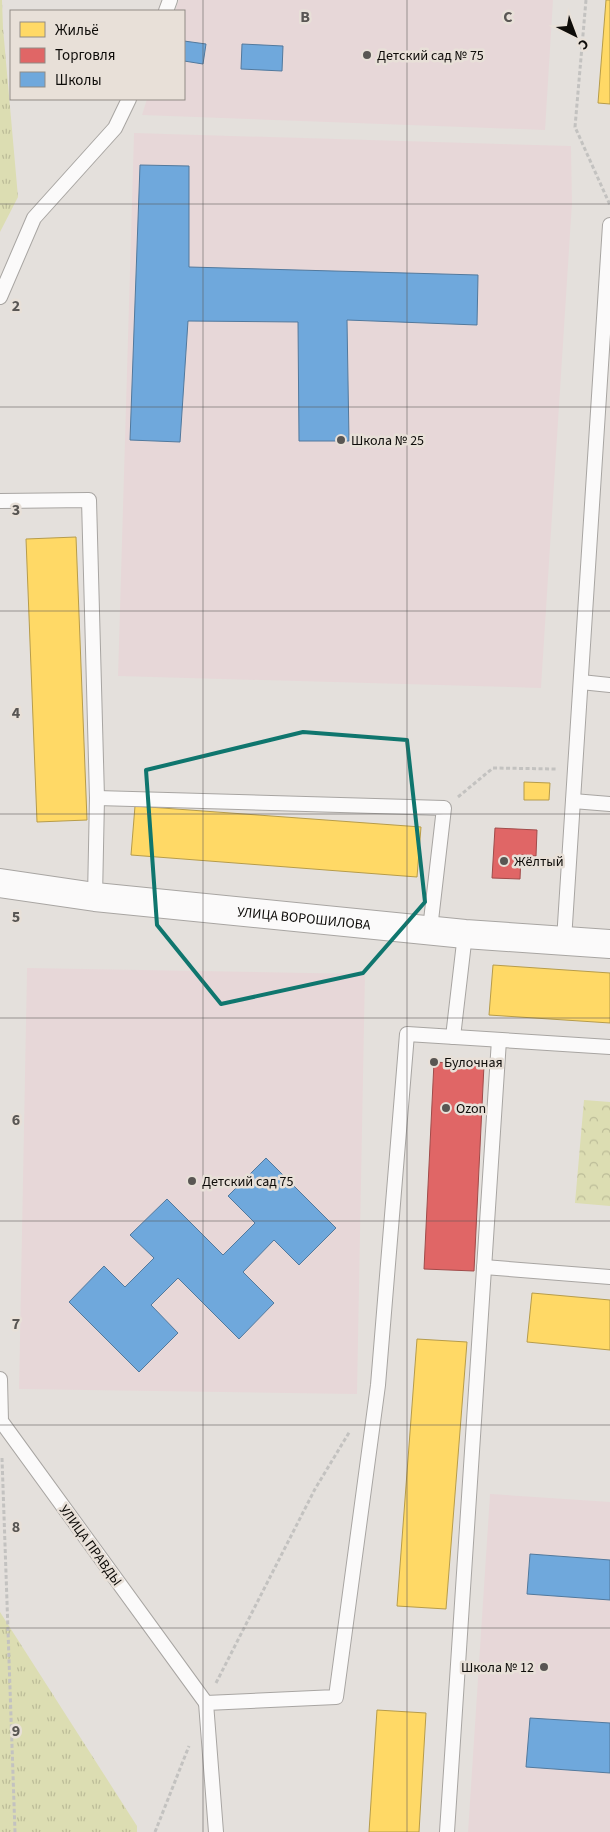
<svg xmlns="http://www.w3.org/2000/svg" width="610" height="1832" viewBox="0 0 610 1832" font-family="'Source Sans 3',sans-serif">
	<defs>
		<pattern id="grass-tufts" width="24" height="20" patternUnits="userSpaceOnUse" patternTransform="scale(1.25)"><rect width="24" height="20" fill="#dcddb2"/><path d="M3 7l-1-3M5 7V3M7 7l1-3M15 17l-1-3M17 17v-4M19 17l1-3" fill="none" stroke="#bcbc98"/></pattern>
		<pattern id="forest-crowns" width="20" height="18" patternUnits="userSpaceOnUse" patternTransform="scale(1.25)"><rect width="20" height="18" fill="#dcddb2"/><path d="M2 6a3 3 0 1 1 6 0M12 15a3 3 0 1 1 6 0" fill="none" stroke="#bcbc98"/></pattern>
	</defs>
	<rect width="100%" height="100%" fill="#e4e0dc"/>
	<g fill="#e7d7d8">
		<path d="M179,0H553L545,130L142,115L147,99H184V11H175Z"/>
		<path d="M134,133L571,146L572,203L541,688L118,676Z"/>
		<path d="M27,968L365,974L357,1394L19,1389Z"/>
		<path d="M490,1494L610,1502V1832H468Z"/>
	</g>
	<g fill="url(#grass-tufts)">
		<path d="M0,0H2L3,28L18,197L0,232Z"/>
		<path d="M0,1612L137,1826V1832H0Z"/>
	</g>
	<path fill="url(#forest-crowns)" d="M584,1100L610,1102V1206L575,1203Z"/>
	<g fill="#ffd966" stroke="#b79c4a">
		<path d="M606,0H610V104L598,103Z"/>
		<path d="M76,537L87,820L37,822L26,539Z"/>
		<path d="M524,782L550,783L549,800H524Z"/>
		<path d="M135,806L421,827L417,877L131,855Z"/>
		<path d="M493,965L610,973V1023L489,1015Z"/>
		<path d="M532,1293L610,1300V1350L527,1342Z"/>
		<path d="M417,1339L467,1342L446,1609L397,1606Z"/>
		<path d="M377,1710L426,1713L419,1832H369Z"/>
	</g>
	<g fill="#e06666" stroke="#a14b4a">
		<path d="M495,828L537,830L536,856L521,855L520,879L492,878Z"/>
		<path d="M434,1062L484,1065L474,1271L424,1269Z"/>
	</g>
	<g fill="#6fa8dc" stroke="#52799d">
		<path d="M184,41L206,44L203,64L184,61Z"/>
		<path d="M242,44L283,46L282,71L241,69Z"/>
		<path d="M140,165L189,166V267L478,275L477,325L347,320L349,441H299L298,322L188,321L180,442L130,440Z"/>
		<path d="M266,1158L336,1228L299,1265L274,1240L243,1272L274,1303L239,1339L178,1278L151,1305L178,1333L139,1372L69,1302L104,1266L125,1287L154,1258L130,1235L167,1199L223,1255L255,1223L228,1196Z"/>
		<path d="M530,1554L610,1560V1600L527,1594Z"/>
		<path d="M530,1718L610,1723V1773L526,1767Z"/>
	</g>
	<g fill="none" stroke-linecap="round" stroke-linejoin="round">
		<defs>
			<g id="lane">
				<path d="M166,11L170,0"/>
				<path d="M0,297L34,218L115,128L129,99"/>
				<path d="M0,501L89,500L97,798L95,897"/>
				<path d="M581,682L610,685"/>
				<path d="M97,798L444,808L430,929"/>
				<path d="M573,801L610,804"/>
				<path d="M564,940L610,225"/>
				<path d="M453,1037L465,934"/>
				<path d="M484,1267L610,1277"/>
				<path d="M0,1379L1,1421L206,1703"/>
				<path d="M216,1832L206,1703L336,1697L378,1385L407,1034L610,1047"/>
				<path d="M447,1832L499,1040"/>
			</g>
			<g id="street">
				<path id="s1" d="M0,883L95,897L465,934L610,944"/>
			</g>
		</defs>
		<use href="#lane" stroke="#a8a5a2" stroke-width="16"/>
		<use href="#street" stroke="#a8a5a2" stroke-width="30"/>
		<g stroke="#c3c2c0" stroke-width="3" stroke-dasharray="4 2.5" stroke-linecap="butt">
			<path d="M586,0L575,127L610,205"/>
			<path d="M458,797L493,768L557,769"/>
			<path d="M2,1458L15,1832"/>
			<path d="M216,1683L315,1489L350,1431"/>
			<path d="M155,1832L189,1746"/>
		</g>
		<use href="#lane" stroke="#fbfafa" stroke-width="14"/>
		<use href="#street" stroke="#fbfafa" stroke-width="28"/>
	</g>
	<path fill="none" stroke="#0f766e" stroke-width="4" stroke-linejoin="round" d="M303,732L407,740L425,902L363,973L221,1004L157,925L146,770Z"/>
	<path fill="none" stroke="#595653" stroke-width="1" stroke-opacity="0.55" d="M203,0V1832M407,0V1832M0,204H610M0,407H610M0,611H610M0,814H610M0,1018H610M0,1221H610M0,1425H610M0,1628H610"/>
	<g fill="#595653" stroke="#e8e0d8" stroke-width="2">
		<circle cx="367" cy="55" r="5"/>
		<circle cx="341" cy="440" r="5"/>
		<circle cx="504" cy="861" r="5"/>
		<circle cx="434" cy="1062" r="5"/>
		<circle cx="446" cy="1108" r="5"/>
		<circle cx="192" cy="1181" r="5"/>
		<circle cx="544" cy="1667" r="5"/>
	</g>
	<g text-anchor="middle" stroke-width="5" stroke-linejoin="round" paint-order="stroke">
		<g font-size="14" fill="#0e0c09" stroke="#e8e0d8" text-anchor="start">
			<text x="377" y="60">Детский сад № 75</text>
			<text x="351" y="445">Школа № 25</text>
			<text x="514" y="866">Жёлтый</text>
			<text x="444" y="1067">Булочная</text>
			<text x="456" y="1113">Ozon</text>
			<text x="202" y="1186">Детский сад 75</text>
			<text x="534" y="1672" text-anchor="end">Школа № 12</text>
		</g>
		<g font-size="14" fill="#0e0c09" stroke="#e8e0d8">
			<text dy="5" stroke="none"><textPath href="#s1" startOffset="306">УЛИЦА ВОРОШИЛОВА</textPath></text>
			<text transform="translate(91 1545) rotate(54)" y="5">УЛИЦА ПРАВДЫ</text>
		</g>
	</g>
	<g font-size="16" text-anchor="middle" font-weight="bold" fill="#595653" stroke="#e8e0d8" stroke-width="5" stroke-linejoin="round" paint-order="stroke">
		<text x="305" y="22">B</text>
		<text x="508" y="22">C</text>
		<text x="16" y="311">2</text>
		<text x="16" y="515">3</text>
		<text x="16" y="718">4</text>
		<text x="16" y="922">5</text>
		<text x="16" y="1125">6</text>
		<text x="16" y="1329">7</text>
		<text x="16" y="1532">8</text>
		<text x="16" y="1736">9</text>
	</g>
	<rect x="10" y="10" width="175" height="90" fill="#e8e0d8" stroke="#918b85"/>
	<rect x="20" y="22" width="25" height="15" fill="#ffd966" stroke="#918b85"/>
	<text x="55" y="35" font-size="15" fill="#0e0c09">Жильё</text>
	<rect x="20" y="48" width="25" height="15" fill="#e06666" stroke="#918b85"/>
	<text x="55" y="60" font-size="15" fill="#0e0c09">Торговля</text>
	<rect x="20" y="72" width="25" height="15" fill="#6fa8dc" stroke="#918b85"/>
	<text x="55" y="85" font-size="15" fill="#0e0c09">Школы</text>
	<g transform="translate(575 35) rotate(138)" stroke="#e8e0d8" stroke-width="4" paint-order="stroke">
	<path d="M0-4L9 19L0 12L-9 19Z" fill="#0e0c09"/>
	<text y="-8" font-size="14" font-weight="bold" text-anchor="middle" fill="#0e0c09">С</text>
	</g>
</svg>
